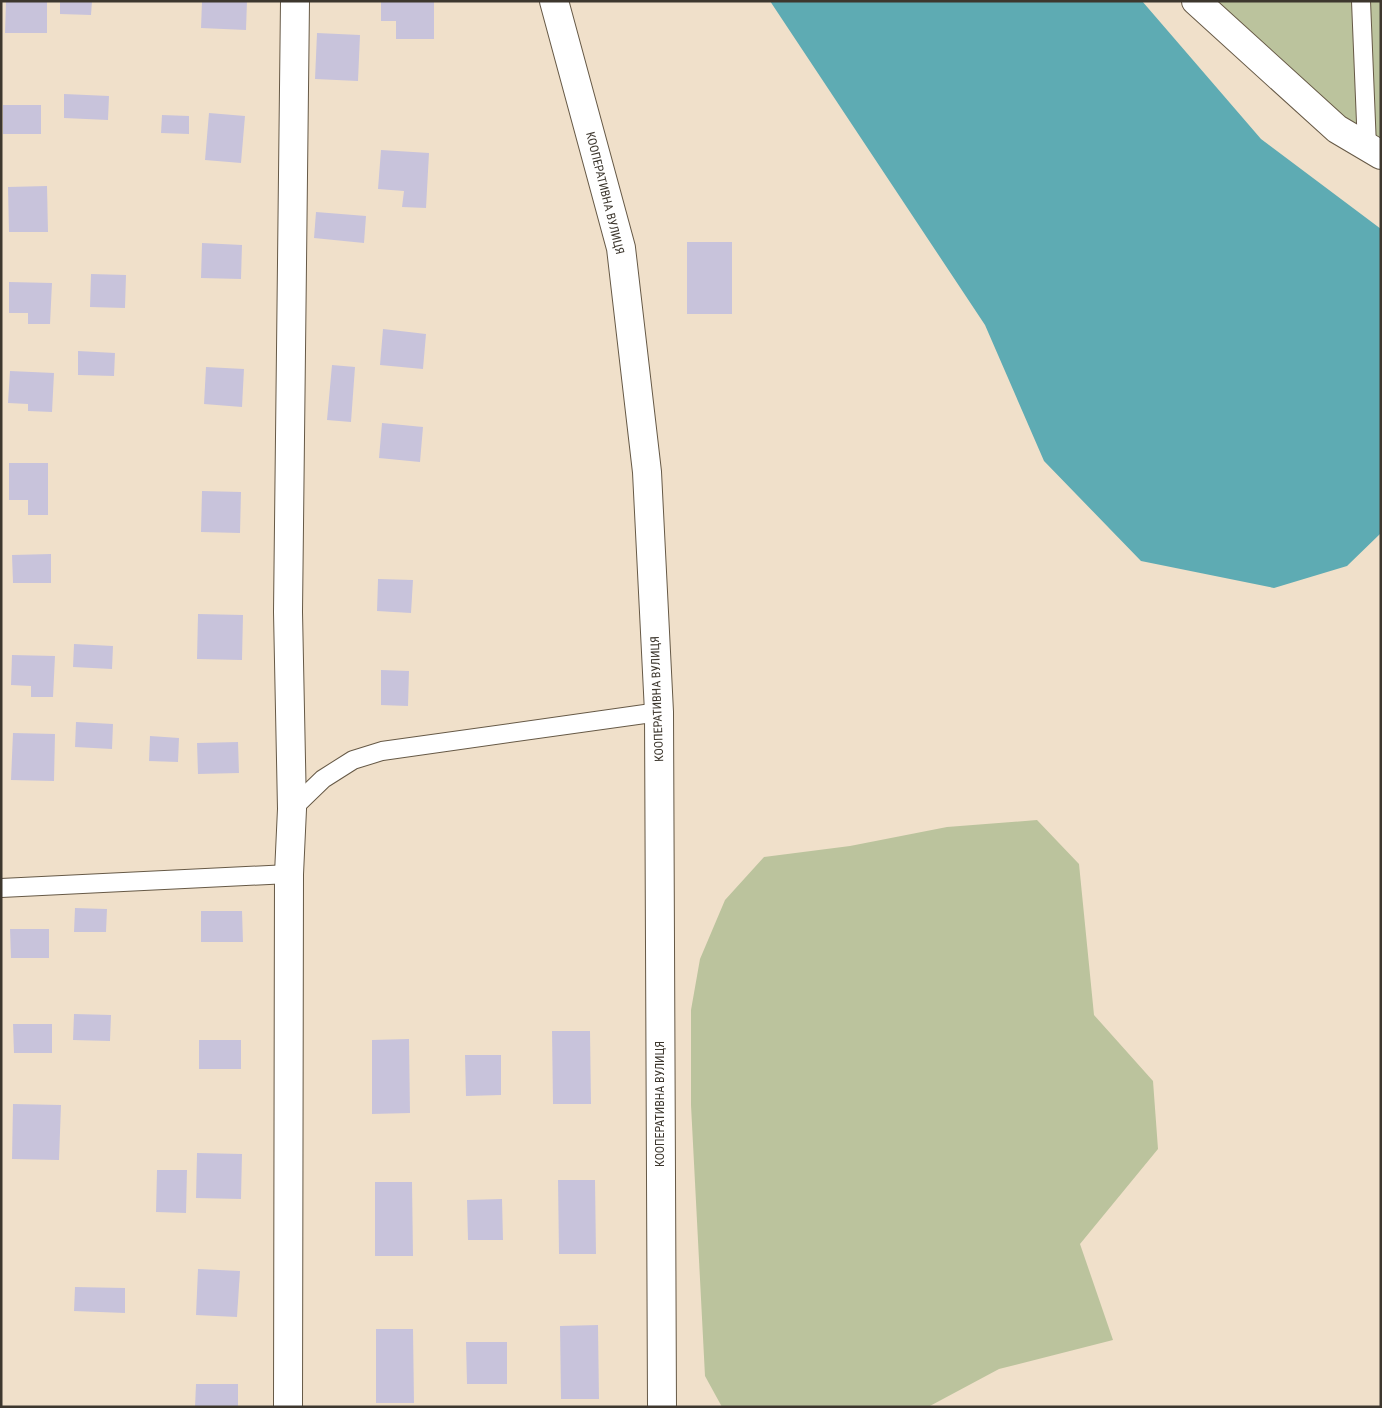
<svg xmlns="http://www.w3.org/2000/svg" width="1382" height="1408" viewBox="0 0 1382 1408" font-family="'Roboto Condensed',sans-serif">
	<rect width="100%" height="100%" fill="#f0e0ca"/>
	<g fill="#bbc39d">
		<path d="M1196,1H1381V155Z"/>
		<path d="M1037,820L1079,864L1094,1015L1153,1081L1158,1149L1080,1244L1113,1340L999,1369L928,1407H722L705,1376L691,1105V1010L700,959L725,900L764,857L850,846L947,827Z"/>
	</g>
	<path fill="#5eabb3" d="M770,1H1142L1261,139L1381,229V533L1347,566L1274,588L1141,561L1044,461L985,325Z"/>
	<g fill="#c8c3db">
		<path d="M6,1H47V33H5Z"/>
		<path d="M60,1H92L91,15L60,14Z"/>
		<path d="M202,1H247L246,30L201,28Z"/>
		<path d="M381,1H434V39H396V21H381Z"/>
		<path d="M317,33L360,35L358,81L315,79Z"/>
		<path d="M64,94L109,96L108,120L64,118Z"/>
		<rect x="3" y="105" width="38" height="29"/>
		<path d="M209,113L245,116L241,163L205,160Z"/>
		<path d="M162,115L189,116V134L161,133Z"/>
		<path d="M381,150L429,153L426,208L402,207L404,191L378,189Z"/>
		<path d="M47,186L48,232H9L8,187Z"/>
		<path d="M316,212L366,216L364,243L314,238Z"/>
		<rect x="687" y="242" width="45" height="72"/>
		<path d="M202,243L242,245L241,279L201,278Z"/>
		<path d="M91,274L126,275L125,308L90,307Z"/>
		<path d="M9,282L52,283L50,324H28V313H9Z"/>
		<path d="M383,329L426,334L423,369L380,365Z"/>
		<path d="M78,351L115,353L114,376L78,375Z"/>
		<path d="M332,365L355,367L351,422L327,420Z"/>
		<path d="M206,367L244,369L242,407L204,404Z"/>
		<path d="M10,371L54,373L52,412L28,411V404L8,403Z"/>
		<path d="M382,423L423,427L420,462L379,458Z"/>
		<path d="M9,463H48V515H28V500H9Z"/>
		<path d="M202,491L241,492L240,533L201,532Z"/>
		<path d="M51,554V583H13L12,555Z"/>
		<path d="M378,579L413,580L411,613L377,611Z"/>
		<path d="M198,614L243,615L242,660L197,659Z"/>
		<path d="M74,644L113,646L112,669L73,667Z"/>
		<path d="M12,655L55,656L53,697H31V686L11,685Z"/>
		<path d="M381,670L409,671L408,706L381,705Z"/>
		<path d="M76,722L113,724L112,749L75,747Z"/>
		<path d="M13,733L55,734L54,781L11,780Z"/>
		<path d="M150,736L179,738L178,762L149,761Z"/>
		<path d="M238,742L239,773L198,774L197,743Z"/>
		<path d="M75,908L107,909L106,932H74Z"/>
		<path d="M201,911H242L243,942H201Z"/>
		<path d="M10,929H49V958H11Z"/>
		<path d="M74,1014L111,1015L110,1041L73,1040Z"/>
		<path d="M13,1024H52V1053H14Z"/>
		<path d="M552,1031H590L591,1104H553Z"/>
		<path d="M409,1039L410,1113L372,1114V1040Z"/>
		<rect x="199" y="1040" width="42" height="29"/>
		<path d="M465,1055H501V1095L466,1096Z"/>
		<path d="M13,1104L61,1105L59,1160L12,1159Z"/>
		<path d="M197,1153L242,1154L241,1199L196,1198Z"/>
		<path d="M157,1170H187L186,1213L156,1212Z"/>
		<path d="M558,1180H595L596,1254H559Z"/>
		<path d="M375,1182H412L413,1256H375Z"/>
		<path d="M502,1199L503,1240H468L467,1200Z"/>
		<path d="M198,1269L240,1271L237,1317L196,1315Z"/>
		<path d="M75,1287L125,1288V1313L74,1311Z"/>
		<path d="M598,1325L599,1399H561L560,1326Z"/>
		<path d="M376,1329H413L414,1403H376Z"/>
		<path d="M466,1342H507V1384H467Z"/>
		<path d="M196,1384H238V1407H195Z"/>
	</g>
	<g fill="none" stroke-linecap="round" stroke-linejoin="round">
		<defs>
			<g id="lane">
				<path d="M1361,1L1367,147"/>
				<path d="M292,809L323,779L353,760L382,751L659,712"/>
				<path d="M1,888L289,874"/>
			</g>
			<g id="street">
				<path d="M554,1L621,248L647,472L659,712L662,1407"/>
				<path d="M1196,1L1337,129L1381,155"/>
				<path d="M288,1407L289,874L292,809L288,612L295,1"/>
			</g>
		</defs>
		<use href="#lane" stroke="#665946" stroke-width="20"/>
		<use href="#street" stroke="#665946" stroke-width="30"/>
		<use href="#lane" stroke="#fff" stroke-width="18"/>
		<use href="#street" stroke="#fff" stroke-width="28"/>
	</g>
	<g text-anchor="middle" stroke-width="4" stroke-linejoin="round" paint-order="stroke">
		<g font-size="12" fill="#3d372e" stroke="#fff">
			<text transform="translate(605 193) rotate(76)" y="4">КООПЕРАТИВНА ВУЛИЦЯ</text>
			<text transform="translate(657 699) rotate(-92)" y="4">КООПЕРАТИВНА ВУЛИЦЯ</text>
			<text transform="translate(660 1104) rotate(-90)" y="4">КООПЕРАТИВНА ВУЛИЦЯ</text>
		</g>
	</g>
	<rect width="1382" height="1408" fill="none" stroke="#3d372e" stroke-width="5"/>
</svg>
